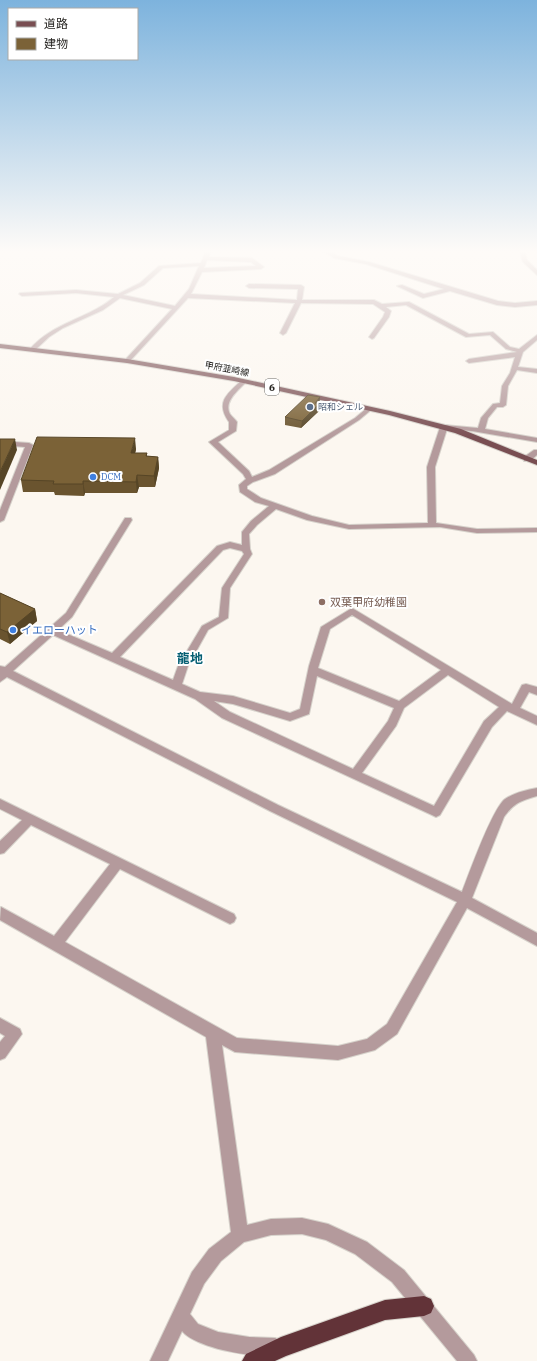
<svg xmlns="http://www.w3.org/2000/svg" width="537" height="1361" viewBox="0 0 537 1361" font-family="'IBM Plex Serif','Noto Sans JP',serif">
	<rect width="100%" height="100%" fill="#fcf7f0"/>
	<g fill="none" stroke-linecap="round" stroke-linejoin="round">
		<defs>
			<g id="minor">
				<path d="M206,250H211L209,257L252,258L264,267L261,269L202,272L191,294L297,300L298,289L249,288L246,286L249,284L301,285L304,287L302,300H374L382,304L409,302L469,334L493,332L510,347L519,349L537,335V340L523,352L518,367L537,369V373L517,370L508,386L506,405L503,407H497L488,418L485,429L537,438V442L472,431L447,429L435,467L436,523L477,529L537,528V532L477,533L440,527L349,529L307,520L276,509L257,525L249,534L250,549L252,554L230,588L228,618L208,630L188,666L182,684L200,692L233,696L290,713L300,709L309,666L321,627L352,608L512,704L522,685L526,684L537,687V695L529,692L520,708L537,716V725L507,711L492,727L440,815L436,817L432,815L222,718L195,699L53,635L13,671L278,805L462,892C469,874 492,809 505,799C514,793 526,790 537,788V796C520,801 514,803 504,817L472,898L537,933V946L467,908L397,1034L375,1050L338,1060L235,1052L222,1045L247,1225L271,1219L302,1218L328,1224L367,1242L404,1270L474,1355L477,1361H457L392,1282L355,1254L326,1240L302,1234L271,1235L244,1242L221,1261L204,1284L190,1314L198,1324L218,1332L249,1337L275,1338L281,1341L284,1347L281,1353C261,1361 195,1348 182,1331L168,1361H150L192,1272L209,1249L231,1232L206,1037L0,920L1,907L54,936L110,864L31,825L4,853L0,854V841L22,820L0,809V799L234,914L236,918L234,922L230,924L120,869L65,942L237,1038L338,1046L367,1039L387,1024L457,902L270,811L7,677L0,682V666L5,667L66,613L125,518H131L132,520L72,617L58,630L112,653L217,546L230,542L242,545V532L251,521L269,506L255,502L240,492L239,485L246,479L243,474L209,442L229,430V422C215,402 227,394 242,380L247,381C240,389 223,401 230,414C232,417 235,419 237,422L236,431L218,442L249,471L252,477L269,470L355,418L367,408H371V410L359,420L275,474L253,482L247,486V489L261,498L312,516L349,525L428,523L427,467L440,427L444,425L478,428L481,418L493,404L500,403L502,386L510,373L515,357L469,363L466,361L469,359L517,352L506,349L490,335L466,337L406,305L386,307L391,311L389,317L374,338L372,339L369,337L383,317L385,312L373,304L301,303L286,333L283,335L280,333L295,303L188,298L129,362L127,363L124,361L125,360L172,309L120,298L103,310L63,328L49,337L34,351L29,350C49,327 73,322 98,308C104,305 109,301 114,297L76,293L22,296L19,294L20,293L76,290L118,294L140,283L159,266L201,263ZM207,260L251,262L256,266L204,268ZM199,266L189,289L175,306L123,295L144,285L163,268ZM230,548L242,551L244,554L222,588L219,617L202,626L178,666L173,680L120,657L223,550ZM352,615L441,670L399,701L318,668L330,629ZM448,675L499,707L484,721L434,806L362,773L396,726L404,708ZM317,676L394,708L388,721L353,769L230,712L214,701L233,704L290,721L309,714Z"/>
				<path d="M321,250H328L338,256L369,262L498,301L515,303L537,301V305L515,307L497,305L450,291L423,298L397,286L402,285L424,294L444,289L366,264L334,258Z"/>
				<path d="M519,250H524L527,260L537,270V275L523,262Z"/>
				<path d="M0,441L29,443L33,445L4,520L0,522V510L25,447L0,445Z"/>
				<path d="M534,450H537V455L530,461H524V457Z"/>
				<path d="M0,1018L20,1029L22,1034L5,1058L0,1060V1042L5,1036L0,1033Z"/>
			</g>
			<path id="major" d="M0,344L127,359L234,377L390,411L461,429L537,460V465L455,433L389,415L234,381L127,363L0,348Z"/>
			<path id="highway" d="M424,1296L431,1299L434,1306L431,1313L424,1316L385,1320L286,1356L275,1361H242L246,1354L281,1337L385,1300Z"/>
		</defs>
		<use href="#minor" stroke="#d6d2cb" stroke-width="2"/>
		<use href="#major" stroke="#d6d2cb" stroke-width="2"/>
		<use href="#highway" stroke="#d6d2cb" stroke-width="2"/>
		<use href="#minor" fill="#b49a9c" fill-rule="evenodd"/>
		<use href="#major" fill="#794e52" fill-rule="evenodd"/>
		<use href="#highway" fill="#623338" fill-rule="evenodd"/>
	</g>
	<g fill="#6a542f">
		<path d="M320,405L319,406V411L301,428L285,425V417Z"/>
		<path d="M136,449L135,453H147V456L158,457L159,468L155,487H139L137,493H85L84,496L55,495L54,492H23L21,480Z"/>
		<path d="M0,593L35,609L37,621L10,644L0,639Z"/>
	</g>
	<g fill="#564526">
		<path d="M320,397L319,411L301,428L302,421L315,403Z"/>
		<path d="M135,438L136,449L133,464L131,453Z"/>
		<path d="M15,439L17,450L0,490V472Z"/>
		<path d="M158,457L159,468L155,487L154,476Z"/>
		<path d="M137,475L139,487L137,493L136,482Z"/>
		<path d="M83,481L85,493L84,496L83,484Z"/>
		<path d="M35,609L37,621L10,644L7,632Z"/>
	</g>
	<g fill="#7b6237" stroke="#564526">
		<path d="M308,395L320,397L315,403L319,404L302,421L285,417Z"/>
		<path d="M37,437L135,438L131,453H147L146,456L158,457L154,476L137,475L136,482L83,481V484H53L54,481L21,480Z"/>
		<path d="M0,439H15L0,472Z"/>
		<path d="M0,593L35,609L7,632L0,629Z"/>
	</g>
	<linearGradient id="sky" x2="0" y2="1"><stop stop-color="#7db3dd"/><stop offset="0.57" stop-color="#fefbf8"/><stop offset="1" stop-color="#fefbf8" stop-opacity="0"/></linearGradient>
	<rect width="537" height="441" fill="url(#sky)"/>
	<circle fill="#5c6f8a" stroke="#fff" stroke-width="1.5" cx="310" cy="407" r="4"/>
	<g fill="#3f7fe0" stroke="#fff" stroke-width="1.5">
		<circle cx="93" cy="477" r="4"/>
		<circle cx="13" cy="630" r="4"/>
	</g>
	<circle fill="#8d6e63" stroke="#fff" stroke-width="1.5" cx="322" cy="602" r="4"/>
	<g text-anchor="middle" stroke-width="4" stroke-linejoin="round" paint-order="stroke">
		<g font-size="9" fill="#292724" stroke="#fff">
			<text transform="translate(227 369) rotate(11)" y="3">甲府韮崎線</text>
		</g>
		<g font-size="9" fill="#4e5e75" stroke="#fff" text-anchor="start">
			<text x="318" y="410">昭和シェル</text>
		</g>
		<g font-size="9" fill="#366cbe" stroke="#fff" text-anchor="start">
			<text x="101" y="480">DCM</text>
		</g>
		<rect fill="#fff" stroke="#696866" stroke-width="1" x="265" y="379" width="14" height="16" rx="3"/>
		<g font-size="10" font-weight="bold" fill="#292724">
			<text x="272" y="391">6</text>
		</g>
		<g font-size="11" fill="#785e54" stroke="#fff" text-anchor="start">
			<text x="330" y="606">双葉甲府幼稚園</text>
		</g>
		<g font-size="11" fill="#366cbe" stroke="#fff" text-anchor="start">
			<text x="21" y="634">イエローハット</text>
		</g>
		<g font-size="13" font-weight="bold" fill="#055f73" stroke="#fff">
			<text x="190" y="663">龍地</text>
		</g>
	</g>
	<rect x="8" y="8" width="130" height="52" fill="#ffffff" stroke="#a9a9a7"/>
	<rect x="16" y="21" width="20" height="6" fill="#794e52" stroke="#a9a9a7"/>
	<text x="44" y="28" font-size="12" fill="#292724">道路</text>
	<rect x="16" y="38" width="20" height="12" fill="#7b6237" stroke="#a9a9a7"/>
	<text x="44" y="48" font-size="12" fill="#292724">建物</text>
</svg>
